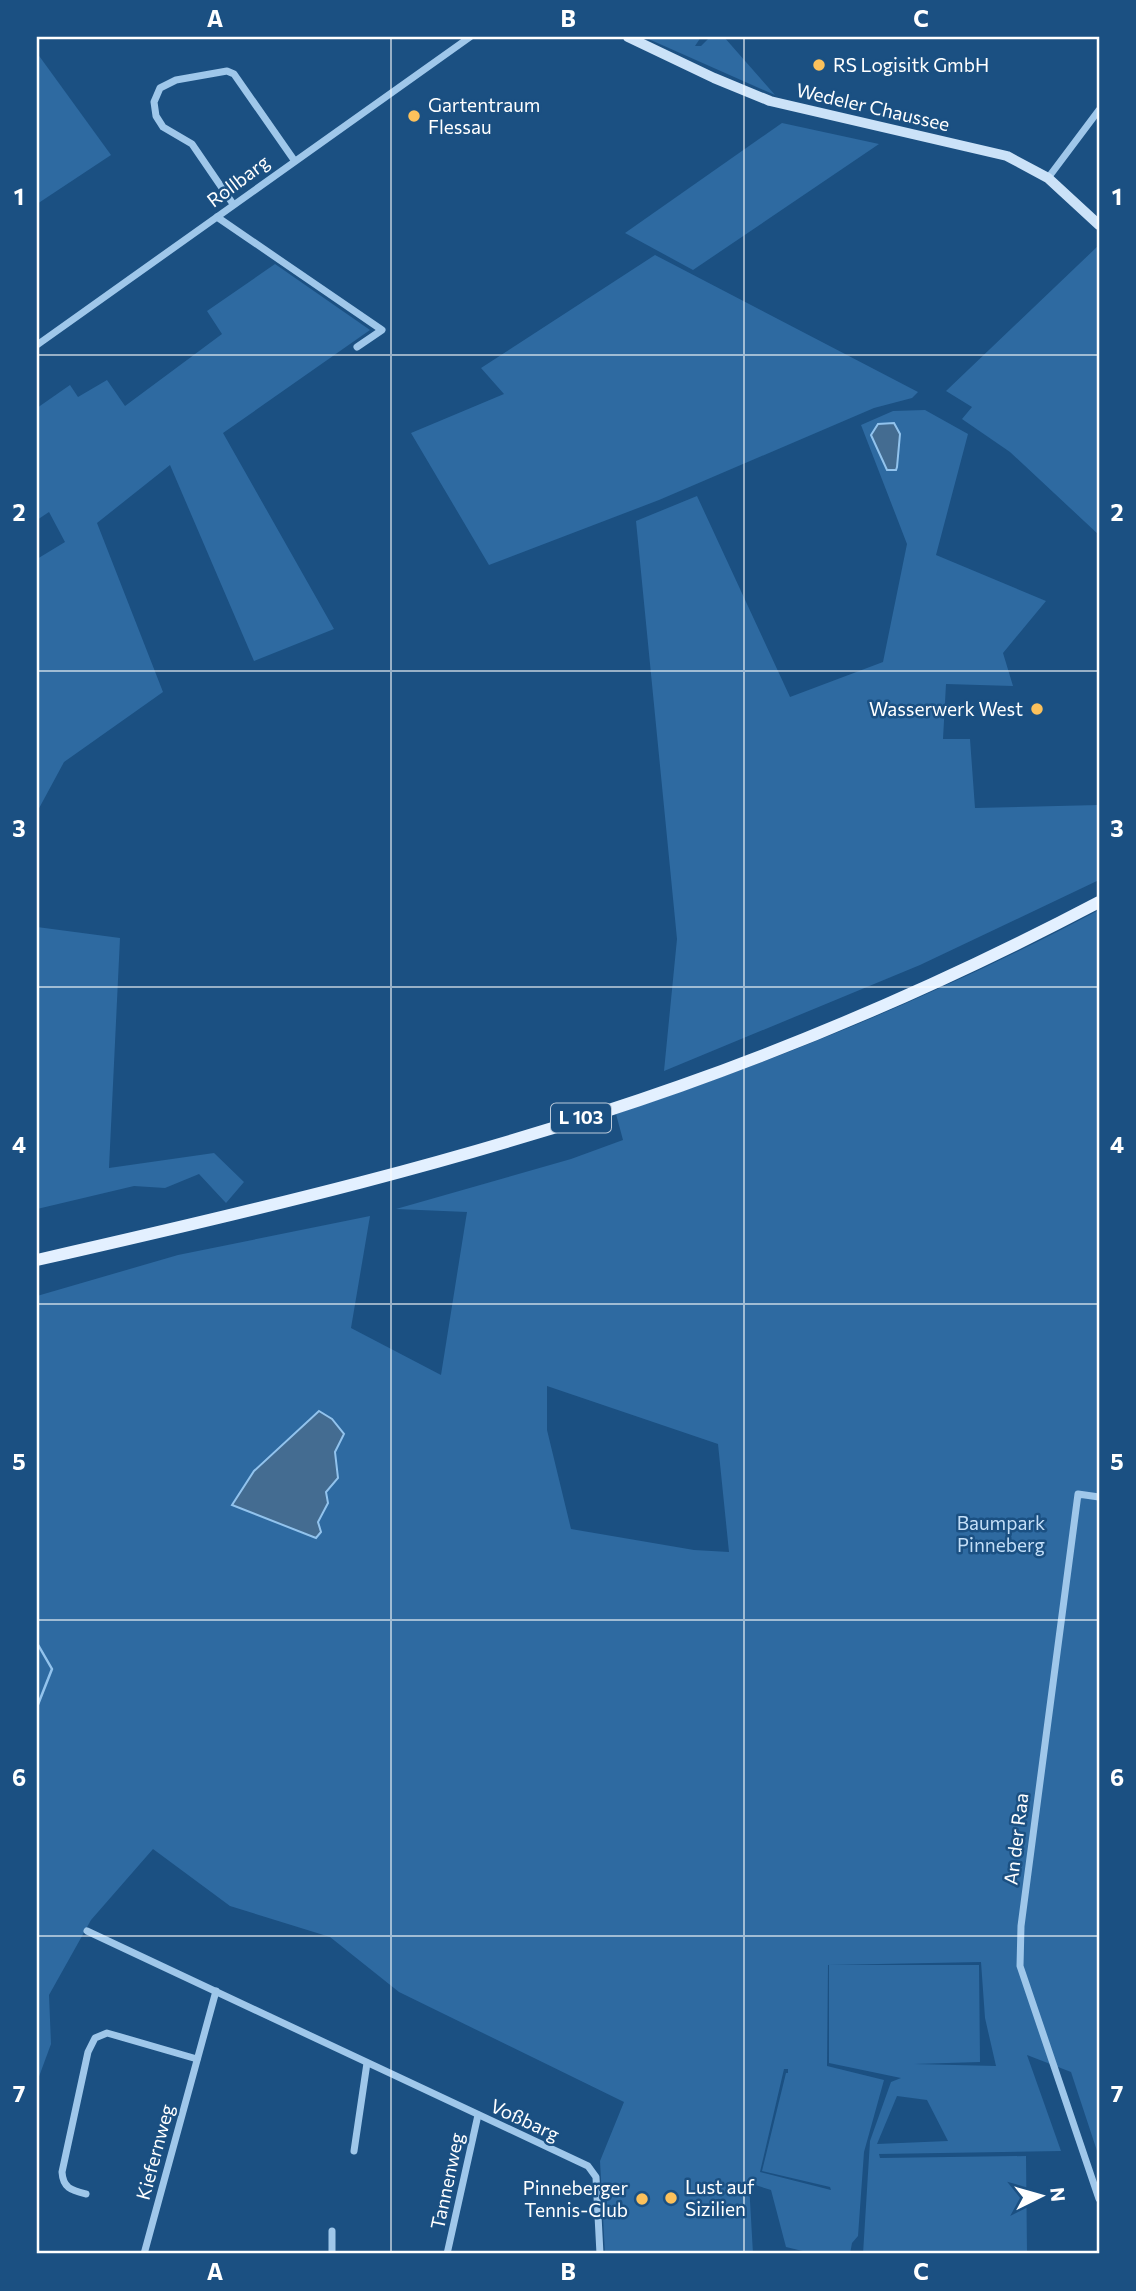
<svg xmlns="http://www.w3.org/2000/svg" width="1136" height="2291" viewBox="0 0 1136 2291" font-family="Commissioner,sans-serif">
	<rect width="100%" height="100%" fill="#1b5082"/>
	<g fill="#2e6aa1" fill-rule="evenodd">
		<path d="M644,37H701L695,46H701L710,37H724L775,95Z"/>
		<path d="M37,53L111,155L37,204Z"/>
		<path d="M782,123L879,144L693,270L625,233Z"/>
		<path d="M1099,245V535L1010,452L962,419L972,407L946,391Z"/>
		<path d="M655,255L918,392L912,398L874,408L659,500L489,565L411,433L504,394L481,368Z"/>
		<path d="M275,264L370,330L223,433L334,629L254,661L170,465L97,523L163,692L64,762L37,812V559L65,542L49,512L37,520V408L70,385L78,397L107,380L125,406L222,334L207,311Z"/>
		<path d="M925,410L968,434L936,555L1046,601L1003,653L1013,686L946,684L943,739H970L975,808L1099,805V880L920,965L664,1071L677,939L636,521L697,496L790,697L883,662L907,544L861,425L893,411Z"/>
		<path d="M1099,910V2157L1071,2072L1027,2055L1061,2151L879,2154L880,2158L1026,2156L1027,2254H863L870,2141L891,2082L901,2078L829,2063V1965H979L980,2062L914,2064L996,2066L985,2018L981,1962L828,1965L827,2066L884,2080L864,2152L858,2236L852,2243L850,2254H815L786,2247L771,2190L749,2183L753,2254H605L600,2161L624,2102L399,1992L330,1937L230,1906L153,1849L91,1920L49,1995L51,2044L37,2082V1296L178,1255L370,1216L351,1328L441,1375L467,1212L396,1209L571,1159L623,1140L616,1114C782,1059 945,992 1099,910ZM547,1386L718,1444L729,1552L694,1550L571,1529L547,1430ZM784,2069H788V2073H786L762,2171L830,2187L831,2190L760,2172ZM897,2096L927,2100L948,2141L877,2144Z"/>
		<path d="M37,927L120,938L109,1168L214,1153L244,1182L226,1203L199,1174L165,1188L134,1186L37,1209Z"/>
	</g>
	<g fill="#446c91" stroke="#92c3ed" stroke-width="2">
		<path d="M894,423L900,434L897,467L896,470H887L871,435L878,424Z"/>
		<path d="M319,1411L332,1419L344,1434L335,1452L338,1478L326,1492L328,1503L318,1522L321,1532L316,1538L232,1505L254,1471Z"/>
	</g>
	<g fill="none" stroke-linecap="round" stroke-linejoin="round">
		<path stroke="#92c3ed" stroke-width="2.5" d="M37,1643L52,1669L37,1707"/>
		<g stroke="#9fc7ea" stroke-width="7">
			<path d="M1048,178L1099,110"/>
			<path d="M233,204L192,144L163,127L156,116L154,102L160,88L176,80L227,71L234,74L294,160"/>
			<path d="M217,217L382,330L357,347"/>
			<path d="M37,345L470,37"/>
			<path d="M1099,1497L1078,1494L1021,1926L1020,1966L1099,2199"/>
			<path d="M87,1931L588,2166L596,2177L600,2254"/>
			<path d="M354,2151L367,2063"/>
			<path d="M86,2194C71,2190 63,2188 62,2172L88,2052L95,2038L107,2033L197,2059"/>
			<path d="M332,2231V2254"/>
			<path d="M144,2254L216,1991"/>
			<path d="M447,2254L478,2115"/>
		</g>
		<path stroke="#cbe2f8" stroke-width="10" d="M628,37L714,78L770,101L1007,156L1048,178L1099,225"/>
		<path stroke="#e3f0ff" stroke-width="12" d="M37,1260C253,1211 471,1160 680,1086C824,1035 964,973 1099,902"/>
	</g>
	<path fill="none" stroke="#fff" stroke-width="2" stroke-opacity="0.55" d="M391,37V2254M744,37V2254M37,355H1099M37,671H1099M37,987H1099M37,1304H1099M37,1620H1099M37,1936H1099"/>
	<g fill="#fcc15b" stroke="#1b5082" stroke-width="2.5">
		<circle cx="819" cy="65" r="7"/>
		<circle cx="414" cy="116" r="7"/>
		<circle cx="1037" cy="709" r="7"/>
		<circle cx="671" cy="2198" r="7"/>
		<circle cx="642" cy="2199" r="7"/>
	</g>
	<g text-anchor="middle" stroke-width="5" stroke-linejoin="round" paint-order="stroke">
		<rect fill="#1b5082" stroke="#bbcada" stroke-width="2" x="551" y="1103.5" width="60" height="29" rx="5"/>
		<g font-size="18" font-weight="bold" fill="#fff">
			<text x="581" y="1124">L 103</text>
		</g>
		<g font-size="19" fill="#fff" stroke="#1b5082" text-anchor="start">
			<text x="833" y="72">RS Logisitk GmbH</text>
			<text x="428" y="112">Gartentraum<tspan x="428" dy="22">Flessau</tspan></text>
			<text x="1023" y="716" text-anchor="end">Wasserwerk West</text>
			<text x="685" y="2194">Lust auf<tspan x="685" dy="22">Sizilien</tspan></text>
			<text x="628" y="2195" text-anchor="end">Pinneberger<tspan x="628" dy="22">Tennis-Club</tspan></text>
		</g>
		<g font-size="19" fill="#fff" stroke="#1b5082">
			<text transform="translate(873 107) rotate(13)" y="7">Wedeler Chaussee</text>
			<text transform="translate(238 181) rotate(-37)" y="7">Rollbarg</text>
			<text transform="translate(1016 1839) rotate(-83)" y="7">An der Raa</text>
			<text transform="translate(525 2120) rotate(25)" y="7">Voßbarg</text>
			<text transform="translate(155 2152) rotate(-75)" y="7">Kiefernweg</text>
			<text transform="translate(447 2181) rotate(-78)" y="7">Tannenweg</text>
		</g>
		<g font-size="19" fill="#c4dff8" stroke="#1b5082">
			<text x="1001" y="1530">Baumpark<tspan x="1001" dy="22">Pinneberg</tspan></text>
		</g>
	</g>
	<rect width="1136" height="2291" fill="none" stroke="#1b5082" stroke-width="77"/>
	<g transform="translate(1041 2196) rotate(85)" stroke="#1b5082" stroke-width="5" paint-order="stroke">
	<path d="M0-5L12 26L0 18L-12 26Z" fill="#ffffff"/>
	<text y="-10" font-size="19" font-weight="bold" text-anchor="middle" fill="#ffffff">N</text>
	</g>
	<rect x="38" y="38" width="1060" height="2214" fill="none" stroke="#fff" stroke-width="2.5"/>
	<g font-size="23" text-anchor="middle" font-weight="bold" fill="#fff">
		<text x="215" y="27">A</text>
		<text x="568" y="27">B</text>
		<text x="921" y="27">C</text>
		<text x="19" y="205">1</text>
		<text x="1117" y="205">1</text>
		<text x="19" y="521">2</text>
		<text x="1117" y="521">2</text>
		<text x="19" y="837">3</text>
		<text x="1117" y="837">3</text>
		<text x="19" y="1153">4</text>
		<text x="1117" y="1153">4</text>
		<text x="19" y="1470">5</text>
		<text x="1117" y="1470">5</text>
		<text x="19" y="1786">6</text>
		<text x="1117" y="1786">6</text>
		<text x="19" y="2102">7</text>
		<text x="1117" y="2102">7</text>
		<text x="215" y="2280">A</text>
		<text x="568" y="2280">B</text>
		<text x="921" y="2280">C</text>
	</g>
</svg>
